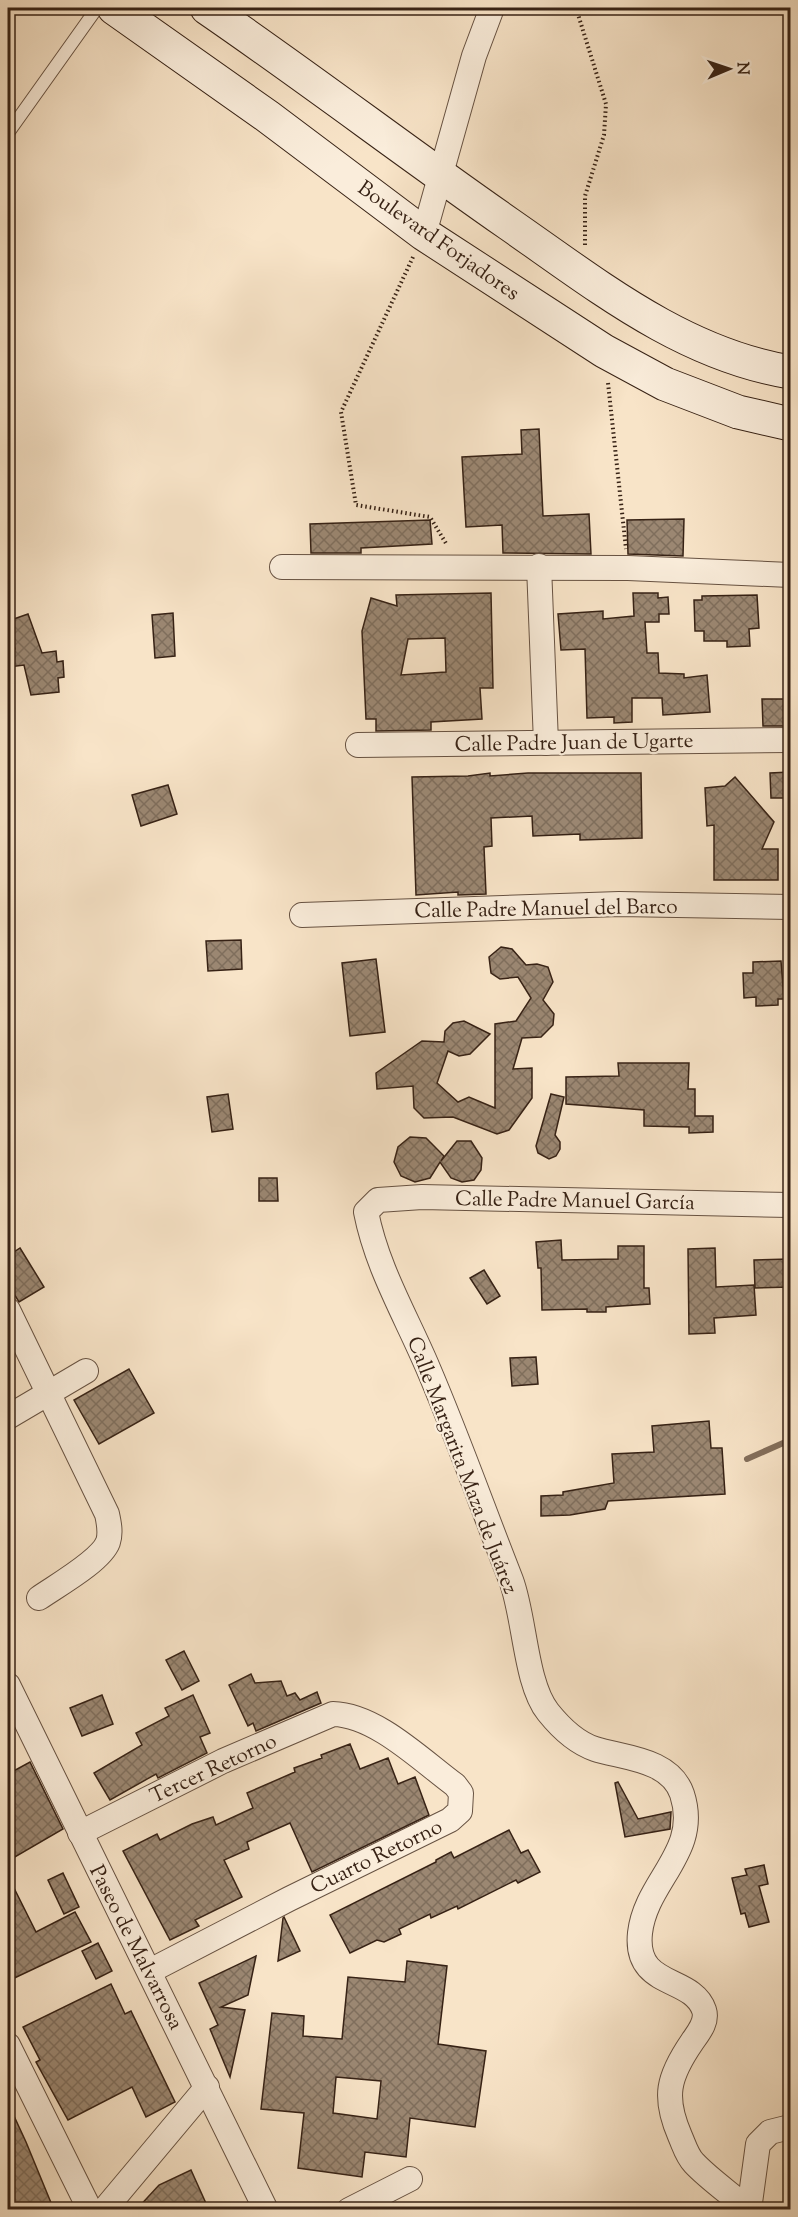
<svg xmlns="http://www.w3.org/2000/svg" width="798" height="2217" viewBox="0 0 798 2217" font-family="'Sorts Mill Goudy',serif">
	<defs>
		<pattern id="building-cross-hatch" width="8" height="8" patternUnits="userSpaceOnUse" patternTransform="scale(1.5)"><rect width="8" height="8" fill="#9b8772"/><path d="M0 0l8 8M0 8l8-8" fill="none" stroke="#7f6e5c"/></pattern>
	</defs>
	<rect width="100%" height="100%" fill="#f8e4c8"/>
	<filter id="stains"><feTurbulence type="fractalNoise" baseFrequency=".00333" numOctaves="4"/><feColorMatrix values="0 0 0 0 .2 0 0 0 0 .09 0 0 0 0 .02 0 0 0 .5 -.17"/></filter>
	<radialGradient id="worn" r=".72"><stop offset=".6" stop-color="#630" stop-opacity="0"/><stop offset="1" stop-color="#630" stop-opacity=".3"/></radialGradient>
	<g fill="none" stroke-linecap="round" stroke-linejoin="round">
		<path stroke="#836f5c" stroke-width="6" d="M747,1459L790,1440"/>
	</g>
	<g fill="url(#building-cross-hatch)" stroke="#372215" stroke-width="1.5" fill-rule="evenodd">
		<path d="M539,429L543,516L589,514L591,554L503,553L502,525L466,527L462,457L522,454L521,430Z"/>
		<path d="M684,519L683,556L628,554L627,520Z"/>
		<path d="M430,520L432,544L361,548V553H311L310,524Z"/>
		<path d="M491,593L493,688H480L482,719L431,722V730L376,731V719H366L362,631L371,598L397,606L396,595ZM445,638L446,672L401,675L408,639Z"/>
		<path d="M633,593H658V598L668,597L669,614H659V622H645L647,653H658L659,673L684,674V678L707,675L710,712L663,715L662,698H632V722L614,723V717L587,718L585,649L561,650L558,614L603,611V619L634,616Z"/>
		<path d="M757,595L759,628L749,629L750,646L727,647V641H704V631H695L694,600H702V596Z"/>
		<path d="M173,613L175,656L155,658L152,615Z"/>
		<path d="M28,614L42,653L56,651L57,662L63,661L64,677L58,678L59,692L31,695L24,665L9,667L8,650L15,649L8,621Z"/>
		<path d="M762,699H790V726H763Z"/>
		<path d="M790,772V798H771L770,773Z"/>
		<path d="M490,773V776L528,773H641L642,838L580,840V834L533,836L532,816L491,818L492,846L484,847L486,894L458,895V892L416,895L412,777L468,776Z"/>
		<path d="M735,777L774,822L762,849H778V880H714V825L707,826L705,788L725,786Z"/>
		<path d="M168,785L177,814L141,826L132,795Z"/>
		<path d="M241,940L242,969L208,971L206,941Z"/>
		<path d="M501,947L512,949L526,965L537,964L548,967L553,982L543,1000L554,1014L553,1025L541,1037L522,1038L513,1069L532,1068V1098L509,1130L497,1134L453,1117L424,1118L414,1108L413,1086L377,1089L376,1073L422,1041L444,1042L445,1031L453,1023L464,1021L490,1034L470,1054L459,1056L448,1051L437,1083L458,1102L469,1097L495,1108V1024L516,1021L531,998L518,977L500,979L491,973L489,957Z"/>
		<path d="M376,959L385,1032L350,1036L342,963Z"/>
		<path d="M781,961L784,999H778V1005L756,1006V997L744,998L743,973H753V962Z"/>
		<path d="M618,1063H689L688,1089H695V1116H713V1132L689,1133V1127L644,1126V1110L566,1104V1077L619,1076Z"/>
		<path d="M228,1094L233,1129L212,1132L207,1097Z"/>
		<path d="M551,1094L564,1097L555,1135L560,1142V1149L556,1156L549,1159L538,1153L536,1146Z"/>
		<path d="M410,1137L426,1138L444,1156L441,1161L457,1141H471L482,1158L481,1170L474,1180L462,1182L451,1178L440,1162L430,1178L415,1182L401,1176L394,1162L398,1147Z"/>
		<path d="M259,1178H277L278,1201H259Z"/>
		<path d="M561,1240L562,1260L618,1259V1246H644V1288H649L650,1304L606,1307V1312H587V1309L542,1310L541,1268H538L536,1242Z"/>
		<path d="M20,1248L44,1287L19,1302L8,1284V1256Z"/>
		<path d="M715,1248L716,1287L754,1285L756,1315L714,1318L715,1333L689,1334L688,1249Z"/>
		<path d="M789,1259L790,1287L755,1288L754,1260Z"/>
		<path d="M484,1270L500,1296L487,1304L470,1278Z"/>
		<path d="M536,1357L538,1384L512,1386L510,1358Z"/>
		<path d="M129,1369L154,1413L99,1444L74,1400Z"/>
		<path d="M709,1421L711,1448H722L725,1494L608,1501L605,1509L570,1515L541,1516V1496L563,1495V1492L614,1483L612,1454L654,1452L652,1426Z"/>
		<path d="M184,1651L199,1681L182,1690L166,1660Z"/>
		<path d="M251,1674L255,1683L281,1681L287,1696L295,1693L300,1700L317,1692L321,1703L256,1731L253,1723L248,1726L229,1685Z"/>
		<path d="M102,1695L113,1724L82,1736L70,1708Z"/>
		<path d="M193,1695L210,1733L200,1737L207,1753L158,1778L156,1774L110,1800L94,1773L142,1745L136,1733L169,1716L165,1708Z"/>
		<path d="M350,1744L360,1769L388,1758L398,1784L415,1777L429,1815L312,1872L290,1823L247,1842L249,1849L224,1860L242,1897L195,1920L199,1926L170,1940L123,1851L157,1834L160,1840L192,1824L213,1817L216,1825L253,1808L247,1793L295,1772L294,1768L322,1758L321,1755Z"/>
		<path d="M30,1762L63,1829L8,1861V1774Z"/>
		<path d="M618,1782L638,1819L671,1812L670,1829L625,1837L615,1783Z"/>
		<path d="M509,1830L521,1853L528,1850L540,1872L518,1883L516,1880L458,1909L457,1906L431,1918L430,1914L399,1929L401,1934L384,1942L377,1940L350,1953L330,1915L436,1862V1860L451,1852L454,1858Z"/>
		<path d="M764,1865L768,1884L759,1886L769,1922L749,1927L745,1913L741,1914L732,1878L747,1875L745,1869Z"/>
		<path d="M63,1873L79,1907L64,1914L48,1880Z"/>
		<path d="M8,1876L36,1932L75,1912L91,1942L8,1981Z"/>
		<path d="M284,1917L300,1951L278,1961L283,1918Z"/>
		<path d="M98,1943L112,1971L96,1979L82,1951Z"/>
		<path d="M256,1956L248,1995L221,2007L245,2010L230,2077L210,2029L218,2025L199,1983Z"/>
		<path d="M407,1961L447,1966L438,2044L486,2051L475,2127L410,2118L406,2157L365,2152L362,2177L298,2168L304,2113L261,2109L272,2013L304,2016L303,2036L342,2039L348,1977L405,1982ZM336,2077L381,2081L377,2119L333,2113Z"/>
		<path d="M111,1984L125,2014L131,2011L175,2102L146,2117L132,2087L68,2120L36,2062L40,2060L23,2027Z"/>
		<path d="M8,2103L26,2142L54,2210H8Z"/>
		<path d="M191,2170L209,2210H136L159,2185Z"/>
	</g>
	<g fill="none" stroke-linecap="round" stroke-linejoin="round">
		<defs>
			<path id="lane" d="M8,133L97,8"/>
			<g id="street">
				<path d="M424,234L474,56L492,8"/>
				<path d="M539,566L546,743"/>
				<path d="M282,567L628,568L790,575"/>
				<path d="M358,745L790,740"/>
				<path d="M302,915L619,904L790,907"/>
				<path d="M8,1310L107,1514C109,1523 111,1533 108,1542C101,1561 56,1586 39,1598"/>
				<path d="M8,1417L86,1371"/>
				<path d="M8,1685L266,2210"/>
				<path d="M80,1833L223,1761L333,1714C376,1715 421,1760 455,1785L461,1793L460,1811L450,1820L289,1899L150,1971"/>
				<path d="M8,2045L90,2210"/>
				<path d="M104,2210L207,2087"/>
				<path d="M349,2210L410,2179"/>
				<path d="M749,2210C731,2194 710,2180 694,2163C687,2156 684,2145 680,2136C663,2097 668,2077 692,2042C698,2033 708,2022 704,2010C692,1975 634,1989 640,1933C646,1880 701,1852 682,1794C670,1759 624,1758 595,1749C577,1743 560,1727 548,1712C525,1683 525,1617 511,1580C483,1509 458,1438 428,1368C406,1316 377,1268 366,1212L378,1200L422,1197L790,1205"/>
				<path d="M749,2210L758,2144L770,2132L790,2127"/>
			</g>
			<g id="secondary">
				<path d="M114,8L267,116L424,234L604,351L665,384L738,412L790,424"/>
				<path d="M207,8C309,78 407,153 509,224C597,285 682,354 790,372"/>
			</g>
		</defs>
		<use href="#lane" stroke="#675242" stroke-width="14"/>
		<use href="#street" stroke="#675242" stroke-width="26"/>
		<use href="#secondary" stroke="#372215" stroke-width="35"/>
		<g stroke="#372215" stroke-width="4" stroke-dasharray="1.5 3" stroke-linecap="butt">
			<path d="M576,8L606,104L604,135L585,196V246"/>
			<path d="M413,257L341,412L356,505L430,517L447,545"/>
			<path d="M608,383L626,549"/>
		</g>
		<use href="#lane" stroke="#faeddb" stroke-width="12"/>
		<use href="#street" stroke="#faeddb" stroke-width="24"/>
		<use href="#secondary" stroke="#faeddb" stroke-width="33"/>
	</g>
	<g text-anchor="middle" stroke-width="4.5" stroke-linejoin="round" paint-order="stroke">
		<g font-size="21" fill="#372215" stroke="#faeddb">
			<text transform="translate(439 240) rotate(35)" y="7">Boulevard Forjadores</text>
			<text transform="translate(574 742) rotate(-1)" y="7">Calle Padre Juan de Ugarte</text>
			<text transform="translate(546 908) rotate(-1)" y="7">Calle Padre Manuel del Barco</text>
			<text transform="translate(575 1200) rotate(1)" y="7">Calle Padre Manuel García</text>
			<text transform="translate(463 1465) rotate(69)" y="7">Calle Margarita Maza de Juárez</text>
			<text transform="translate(213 1768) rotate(-25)" y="7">Tercer Retorno</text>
			<text transform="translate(376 1856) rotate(-26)" y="7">Cuarto Retorno</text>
			<text transform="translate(137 1947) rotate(63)" y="7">Paseo de Malvarrosa</text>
		</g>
	</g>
	<rect width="798" height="2217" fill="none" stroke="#f8e4c8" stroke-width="30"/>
	<rect x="9" y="9" width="780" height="2199" fill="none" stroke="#372215" stroke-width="3"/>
	<rect x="15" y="15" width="768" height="2187" fill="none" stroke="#372215" stroke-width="1.5"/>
	<g transform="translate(729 69) rotate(88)" stroke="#faeddb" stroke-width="4.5" paint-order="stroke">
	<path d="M0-4.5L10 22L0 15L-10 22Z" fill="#372215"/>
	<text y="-9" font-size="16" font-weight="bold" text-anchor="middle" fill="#372215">N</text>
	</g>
	<rect width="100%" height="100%" filter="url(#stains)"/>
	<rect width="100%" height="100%" fill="url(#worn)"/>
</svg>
